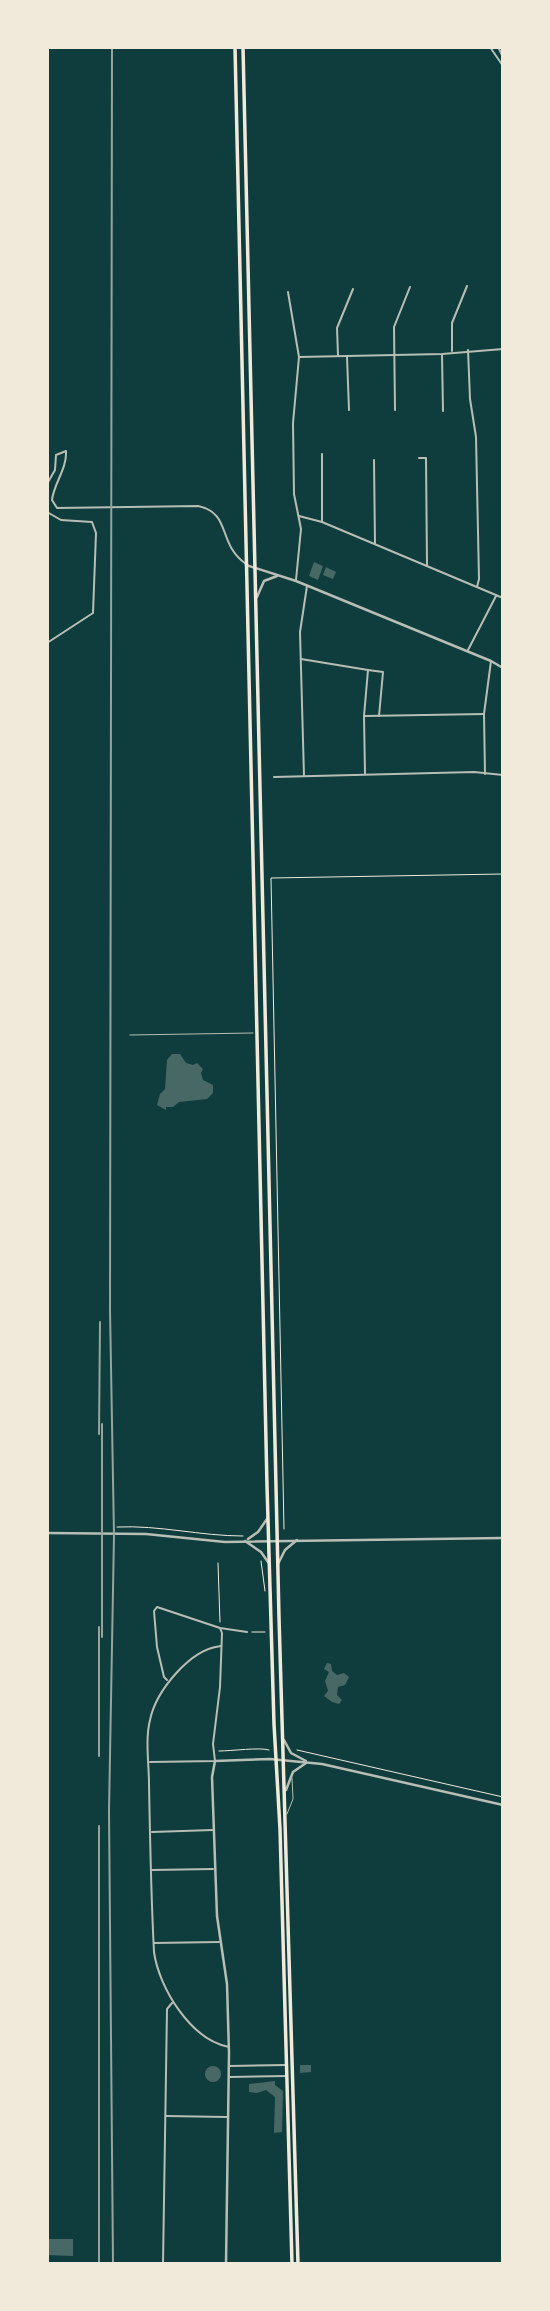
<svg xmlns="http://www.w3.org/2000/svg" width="550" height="2311" viewBox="0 0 550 2311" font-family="Poppins,sans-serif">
	<rect width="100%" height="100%" fill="#0f3d3e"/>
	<g fill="#486865">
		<path d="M314,562L323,566L318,580L309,576Z"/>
		<path d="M326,567L336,572L333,579L323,575Z"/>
		<path d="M172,1054H180L186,1063L193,1065L197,1063L203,1069L201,1073L203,1080L213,1085V1093L207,1099L179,1102L173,1107H166V1110L157,1105L160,1094L165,1089L167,1060Z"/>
		<path d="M327,1663L331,1664L332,1671L337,1675L344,1673L349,1677L345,1685L338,1687L337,1695L342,1700L339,1704L332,1702L324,1696L328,1691L325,1681L329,1672L324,1669Z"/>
		<path d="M300,2065H311V2072L300,2073Z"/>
		<circle cx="213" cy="2074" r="8"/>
		<path d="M275,2081V2085L283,2091L282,2132L274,2133L275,2097L266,2090L257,2093L249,2092V2084Z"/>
		<path d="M47,2239H73V2256L47,2255Z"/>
	</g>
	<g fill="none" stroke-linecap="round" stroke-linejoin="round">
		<g stroke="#f1e9da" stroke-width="1">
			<path d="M117,1527C160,1525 200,1536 243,1536"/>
			<path d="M284,1529L271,878L503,874"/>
			<path d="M261,1561L265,1591"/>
			<path d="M218,1563L220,1622"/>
			<path d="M252,1632H265"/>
			<path d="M297,1750L503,1797"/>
			<path d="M219,1751C232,1751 260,1747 269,1750"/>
		</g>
		<g stroke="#b8beb3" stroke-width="1">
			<path d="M130,1035L253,1033"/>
			<path d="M287,1814L293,1799L292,1778"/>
		</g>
		<g stroke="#b8beb3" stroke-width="2">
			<path d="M490,47L503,66"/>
			<path d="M498,47L503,57"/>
			<path d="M288,292L299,357L293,423L294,494L301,529L296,580"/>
			<path d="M468,350L470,399L476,437L479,579L477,587"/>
			<path d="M452,351V323L467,286"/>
			<path d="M338,355L337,328L353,289"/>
			<path d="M442,355L443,411"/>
			<path d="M299,357L442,354L503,349"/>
			<path d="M347,357L349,410"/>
			<path d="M395,410L394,327L410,287"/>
			<path d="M322,454V521"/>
			<path d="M419,458H426L427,565"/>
			<path d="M374,460L375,544"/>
			<path d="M47,484L55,470L56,455L66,451C67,469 54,483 52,500L57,508L198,506C232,513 217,544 246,564"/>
			<path d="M47,512L61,520L92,522L96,533L93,613L47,643"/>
			<path d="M299,516L322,522L503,598"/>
			<path d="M468,650L496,596"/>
			<path d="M301,659L368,670"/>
			<path d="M365,716L484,714"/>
			<path d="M365,774L364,716L368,670L383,672L379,716"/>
			<path d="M485,774L484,714L491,661"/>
			<path d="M304,776L300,632L307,586"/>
			<path d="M274,777L474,772L503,775"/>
			<path d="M221,1646C190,1649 156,1691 150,1720C145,1740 149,1764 149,1784C150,1840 151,1896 154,1952C159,1988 191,2040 229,2047"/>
			<path d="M167,1680L164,1677L157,1647L154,1611L157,1607L220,1628L247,1632"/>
			<path d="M150,1762L215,1761L213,1744L220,1687L222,1633L220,1628"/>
			<path d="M152,1832L213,1830"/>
			<path d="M152,1870L213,1869"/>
			<path d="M154,1943L219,1942"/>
			<path d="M229,2066L286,2065"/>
			<path d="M230,2077L287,2076"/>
			<path d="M166,2116L227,2117"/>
			<path d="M163,2264L167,2009L172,2003"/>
		</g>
		<g stroke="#b8beb3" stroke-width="2.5">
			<path d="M246,565L296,581L491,661L503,668"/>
			<path d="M257,597L264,581L277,576"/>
			<path d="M47,1533L146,1534L225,1542L503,1538"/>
			<path d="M248,1539L258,1532L267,1519"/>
			<path d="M245,1541L261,1552L268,1562"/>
			<path d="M278,1564L285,1550L297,1540"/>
			<path d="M284,1740L291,1753L306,1761"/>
			<path d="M286,1790L293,1772L306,1763"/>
			<path d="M226,2264L229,2053L227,1984L217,1916L212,1777L215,1761L270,1759L322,1764L503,1805"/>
		</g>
		<g stroke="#f1e9da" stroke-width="3.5">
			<path d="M235,47L267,1486L274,1724L280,1829L292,2264"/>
			<path d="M243,47L279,1617L298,2264"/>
		</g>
		<g stroke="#97a49c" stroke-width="2">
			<path d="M112,47L110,1310L114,1535L109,1811L113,2264"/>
			<path d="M99,1434L100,1322"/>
			<path d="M102,1637V1424"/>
			<path d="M99,1756V1627"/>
			<path d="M99,1826V2264"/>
		</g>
	</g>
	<rect width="550" height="2311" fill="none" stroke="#f1e9da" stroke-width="98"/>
</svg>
